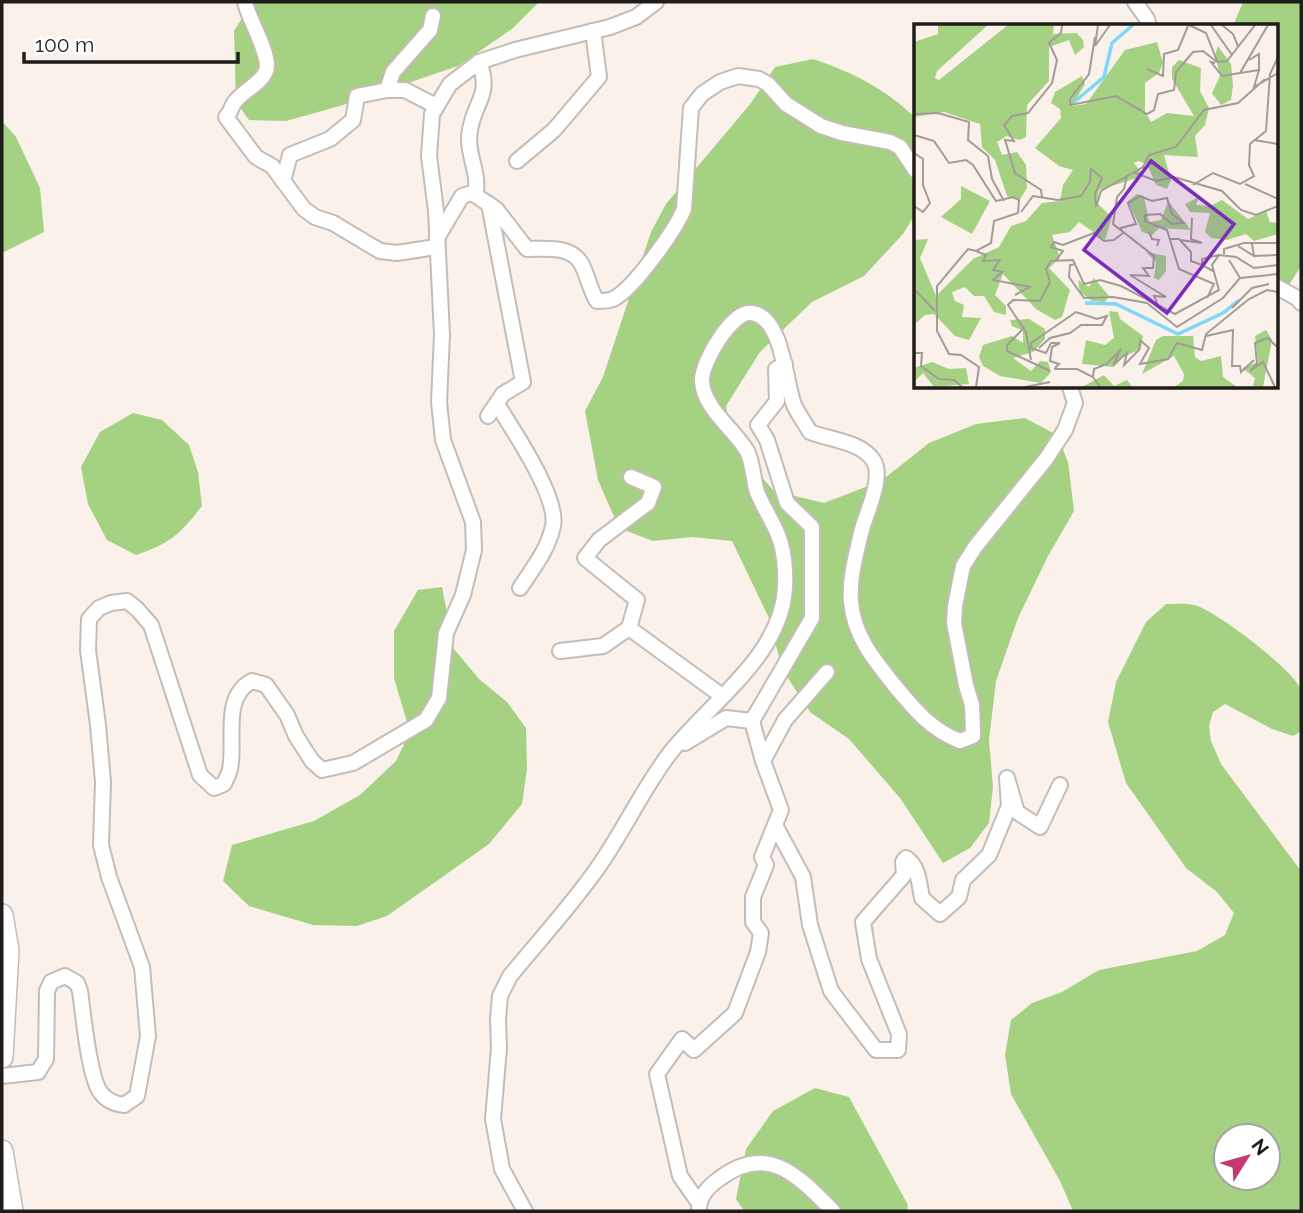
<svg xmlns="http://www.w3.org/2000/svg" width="1303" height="1213" viewBox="0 0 1303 1213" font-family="Raleway,sans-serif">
	<rect width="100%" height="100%" fill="#faf1eb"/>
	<g fill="#a5d183" fill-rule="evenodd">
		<path d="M252,2H539L512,29L458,66L343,105L286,121L249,120L236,102L234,31Z"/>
		<path d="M1243,2H1301V266L1277,304V26H1233Z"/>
		<path d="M813,59C856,74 882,87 916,118V213L903,234L864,276L812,302L760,352L726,406L731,443L774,491L824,503L881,481L929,443L976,424L1025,418L1057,435L1068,462L1074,511L1048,556L1018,618L996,681L989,740L993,787L989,823L970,848L943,863L900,798L849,739L810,712L782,669L769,618L732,541L692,537L653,541L619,528L598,480L585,411L603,377L651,232L666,204L751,103L775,67Z"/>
		<path d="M2,121L16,137L40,188L44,232L2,253Z"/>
		<path d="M133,413L162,420L189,445L198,472L202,506C180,534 171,543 136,555L107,540L88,504L81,467L100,432Z"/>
		<path d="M442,587L454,649L479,679L507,702L526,728L527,769L522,804L489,844L387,916L357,926L313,925L249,906L223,881L232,845L314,821L360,795L396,761L410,732L394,678V631L418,590Z"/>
		<path d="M1166,604C1175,604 1185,603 1194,605C1214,609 1292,669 1300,688C1303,699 1301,719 1301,731L1293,736L1272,729L1225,704L1213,712L1209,726L1211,741L1221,764L1301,871V1211H1073L1060,1181L1011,1094L1005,1055L1011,1020L1032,1003L1062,992L1099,970L1197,951L1225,935L1234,913L1217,892L1186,868L1126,783L1108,722L1116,682L1146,622ZM1268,1136V1178H1226V1136Z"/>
		<path d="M815,1088L849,1097L908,1205L907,1211H744L736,1199L746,1149L773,1111Z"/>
	</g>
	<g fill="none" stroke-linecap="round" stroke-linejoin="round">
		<defs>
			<g id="minor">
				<path d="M245,2C248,19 272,56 266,71C261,84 242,91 234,103C231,108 231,112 226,117L256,157L272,166L304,209L315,217L333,223L380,251L397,253L436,247"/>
				<path d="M1135,2L1147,19L1149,26"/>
				<path d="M387,90L393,72L430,30L433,16"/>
				<path d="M517,161L554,130L599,77L593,31"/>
				<path d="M283,181L290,155L330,139L353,120L357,96L387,90H405L436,106"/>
				<path d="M475,195C481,174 465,152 470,130C475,100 492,95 479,62"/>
				<path d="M437,238L462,196L472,193L496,209L527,249C546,249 572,245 582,265C588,277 590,290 597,301C602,301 608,301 613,299C633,290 676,229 684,209L691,108L702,94L720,82L738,76L759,79L768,84L786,104L821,126L842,133L890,142L900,147L916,171"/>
				<path d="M1277,287L1297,298L1301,303"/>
				<path d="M497,404C512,429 559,497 553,526C548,550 533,568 520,588"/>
				<path d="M488,416L503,394L523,382L489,204"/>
				<path d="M629,628L722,696"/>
				<path d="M560,651L603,646L629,628L637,600L585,558L599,540L648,503L654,487L631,477"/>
				<path d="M752,721L812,618V527L787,503L767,440L758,425L777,401L776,369L785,364"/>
				<path d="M685,743L726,718L752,721L763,761L781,810L762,857L766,865L753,897V922L761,933L758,952L735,1013L694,1050L682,1039L657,1074L680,1176L699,1203"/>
				<path d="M763,761L785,720L827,672"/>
				<path d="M775,825L803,877L810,925L831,991L876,1050H898L899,1034L869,959L863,922L904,875L903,862L906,858C919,866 919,884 922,898L940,914L959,897L963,880L989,855L1009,806L1007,778L1017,812L1040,827L1060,785"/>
				<path d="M2,1076L38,1072L46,1059L47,991L51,982L65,976L77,983L80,991C83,1012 89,1079 101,1093C107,1101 115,1104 124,1105L137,1096L148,1036L142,967L109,877L101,845L103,782L98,725L88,650L89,619L99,608L111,603L127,601L137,609L151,625L200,775L214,788L224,784C226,779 229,774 230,769C236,741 221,697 252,681L266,685L287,715L296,736L312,761L322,770L353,763L426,720L439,698L446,633L463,595L474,550L473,522L443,440L439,402L442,335L436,211L429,156L432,114L450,84L479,62L515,50L610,27L636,17L656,2"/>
				<path d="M699,1209C699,1197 709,1186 719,1179C768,1142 798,1176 833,1211"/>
				<path d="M525,1211L502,1169L493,1119L499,1048L498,1019L500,996L510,976C538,942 568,909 594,873C622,835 641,791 670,753C709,703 782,656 785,587C786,571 784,549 778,535C772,520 763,507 757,492C753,479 753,463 747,451C734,429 703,408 702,381C701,363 732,310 752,313C783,317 785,382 794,405C798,414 805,423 810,432C830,440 860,441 873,460C885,477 865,515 861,533C856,555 849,579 851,602C854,636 874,660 895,686C915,710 930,729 960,741L973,736V732L972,705L966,685L954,623L955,606L963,566L975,547L1046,459L1065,430L1075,403L1070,387"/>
			</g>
			<g id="primary">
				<path d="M2,915L8,950L2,1057"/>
				<path d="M2,1151L12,1211"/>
			</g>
		</defs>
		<use href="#minor" stroke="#c5bcb6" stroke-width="18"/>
		<use href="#primary" stroke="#c5bcb6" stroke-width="24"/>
		<use href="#minor" stroke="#fff" stroke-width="14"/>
		<use href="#primary" stroke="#fff" stroke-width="21"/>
	</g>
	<g transform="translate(914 24)">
		<rect width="364" height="364" fill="#faf1eb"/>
		<path d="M24,1H74L23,47L21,54L25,56L94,1H140L139,10L163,9L169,16L170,23L161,31L155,16L135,23V57L113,81L112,113L106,116L93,112L83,118L88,131L103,128L112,141L113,164L105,177L93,172L81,136L68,123L66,100L30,88L0,93V18L24,10ZM243,18L249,39L245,49L231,59V88L237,98L253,89L280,92L258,55V43L265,36L287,44L286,67L295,84L291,101L281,112L284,133L250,131L257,156L253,165L242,161L233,140L224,137L220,139L227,148L223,154L185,166L183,179L198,193L191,216L165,198L156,208L138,211L146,234L135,244L156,266L148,293L141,296L122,285L89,250L81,271L92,282V291L80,288L70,272H60L51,263L38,268L41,277L50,281L48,293L67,294L55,316L41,312L20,290L11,291L0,301V216L14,215L6,234L22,272L59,235L85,223L97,202L112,197L128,179L146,177L149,161L159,146L145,142L121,124L147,94L146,85L137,79L141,68L168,52L171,60L158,82L172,80L211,26ZM304,22L317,40L319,62L317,76L307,81L298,69L306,52L301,31ZM47,162L76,177L58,210L27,193L47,175ZM223,170L230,172L235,198L247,196L254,177L277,206L245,204L238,211L228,208L214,177ZM285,173L282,181L296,182L308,176L334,195L352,187L356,198L364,199V210L340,217L332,210L313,216L297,214L291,208L296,189L276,188L271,180ZM232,228L252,232V247L245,256L240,254L242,238ZM180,254L195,272L191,278L178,277L166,268L164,256L175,263ZM195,287L204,288L206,295L229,312L227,325L209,333L200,343L168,340L172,316L191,321L200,314ZM115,295L131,305V315L119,328L99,334L117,347L126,337L134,338L137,348L127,359L86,352L69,342L65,333L69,321L98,312L109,319V307L98,302L96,296ZM352,306L358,316L349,363H339L341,354L328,344L344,338L341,312ZM249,312H279L281,333L287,337L307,332L309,353L323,363H260L269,357L270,350L260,332L228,350L242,316ZM18,338L35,345L52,344L55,360L20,363L9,349L0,358V344ZM190,351L200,362L213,356L218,363H168Z" fill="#a5d183"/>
		<path fill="none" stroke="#7fd7fa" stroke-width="3.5" d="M160,78L190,53L198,19L219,1M171,279L202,280L264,310L309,289L325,276"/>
		<path fill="none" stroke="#a29c97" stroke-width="2" d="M184,1L181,22L196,1M275,1L292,9L303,37M297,1L318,31M308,1L319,10L324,22M181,13L175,50L156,75V81L202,72L233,90L240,86L244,70L260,66L262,48L279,28L289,27L303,38L313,37L341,1M335,36L345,30V46M301,39L297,38L308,52L326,49L354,1M233,45L249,52L250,30L264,26L274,2M326,49L345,46L340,63L364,49M0,90L24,89L55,98L54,116L74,132L78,155L90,177M0,111L20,117L35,139L52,136L59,141L82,177L99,173L105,176L104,189L80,197L77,219L62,227L54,225L23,262V307L35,330L47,331L65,343L62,363M340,116L364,120M0,129L9,135V161L16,179L9,188L0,182M219,148L242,157L260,153L308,167L327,186L342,191L364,182M213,151L210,165L203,173L199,200L240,232L239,244H229L235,252L216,251L252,273L240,272L244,281M331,160L364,175M279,161L299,149L326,160L340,152L335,141L336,120L352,107L356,50L364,33M128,173L127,166L101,149L91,116L100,117L90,101L98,92L114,89L138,59L143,36L135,19L147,9L148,1M107,188L119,172L144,176L167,172L176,158L177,145L188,154L181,170L182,183L187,167L229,143L235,131L262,123L290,86L324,79L351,55M235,208L238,215L245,216L243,222M209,209L207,204L222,200L214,179L226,172L238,177L253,174L258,190L270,199L258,200L246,190L231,191V197L253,206L265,245L300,260L293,274M256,215H265L277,228V237L288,241M266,216L288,219L277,215L278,194M324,222L340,232L338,220M62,227L72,231L69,237L86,236L79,246L88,248L79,256L116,263L101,271M310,230V225L330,219H364M340,232L364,231M142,236L149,227L137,223L140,218L149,221L180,209L190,217L200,216L209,209M315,236L326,254M162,240L156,241L155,253L170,274L199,273L233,279L263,303L309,274L326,254L364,250M299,247L288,241V235L305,231M0,265L21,287M318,284L338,264L355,260M110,304L93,321V327L136,347M292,312L319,306L318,342H326L327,348L340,336M125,324L136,314L156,309L167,301H188L193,292L183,295L162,288L117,319V324L132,329L137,319H146L138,323L136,337L145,340L141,344M0,329H8L7,342L25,355L40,356L48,363M117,336L112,308L94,281L99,276L126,277L136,258L132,245L137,237L159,236L170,260L186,256L207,262L261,290L305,266L298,241L305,231L322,233L340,244L364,241M140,345H163L179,353L186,363M179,353L180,345L193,340L207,325L199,341L213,329L210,341L225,326L226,316L235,324L226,340L254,335L263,319L288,326L292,310L335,275L353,266L364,268M111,363L136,358M361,363L349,338L336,347L343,340L341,319L354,314L364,324"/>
		<path fill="#7b2cbf" fill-opacity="0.15" stroke="#7b2cbf" stroke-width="3.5" d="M237,137L320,200L253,289L170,226Z"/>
		<rect width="364" height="364" fill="none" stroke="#1f1c1a" stroke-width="3.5"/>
	</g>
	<rect width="1303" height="1213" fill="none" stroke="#1f1c1a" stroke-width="7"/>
	<g transform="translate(1247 1157) rotate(53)"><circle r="33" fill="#ffffff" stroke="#a5a4a3" stroke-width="2"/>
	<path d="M0-5L12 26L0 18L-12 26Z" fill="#c43a73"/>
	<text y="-10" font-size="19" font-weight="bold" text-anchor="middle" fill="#1f1c1a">N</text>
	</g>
	<path d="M24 52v10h214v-10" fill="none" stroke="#1f1c1a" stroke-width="3.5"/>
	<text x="35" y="52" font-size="21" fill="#1f1c1a" stroke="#ffffff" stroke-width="5" paint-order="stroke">100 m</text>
</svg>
